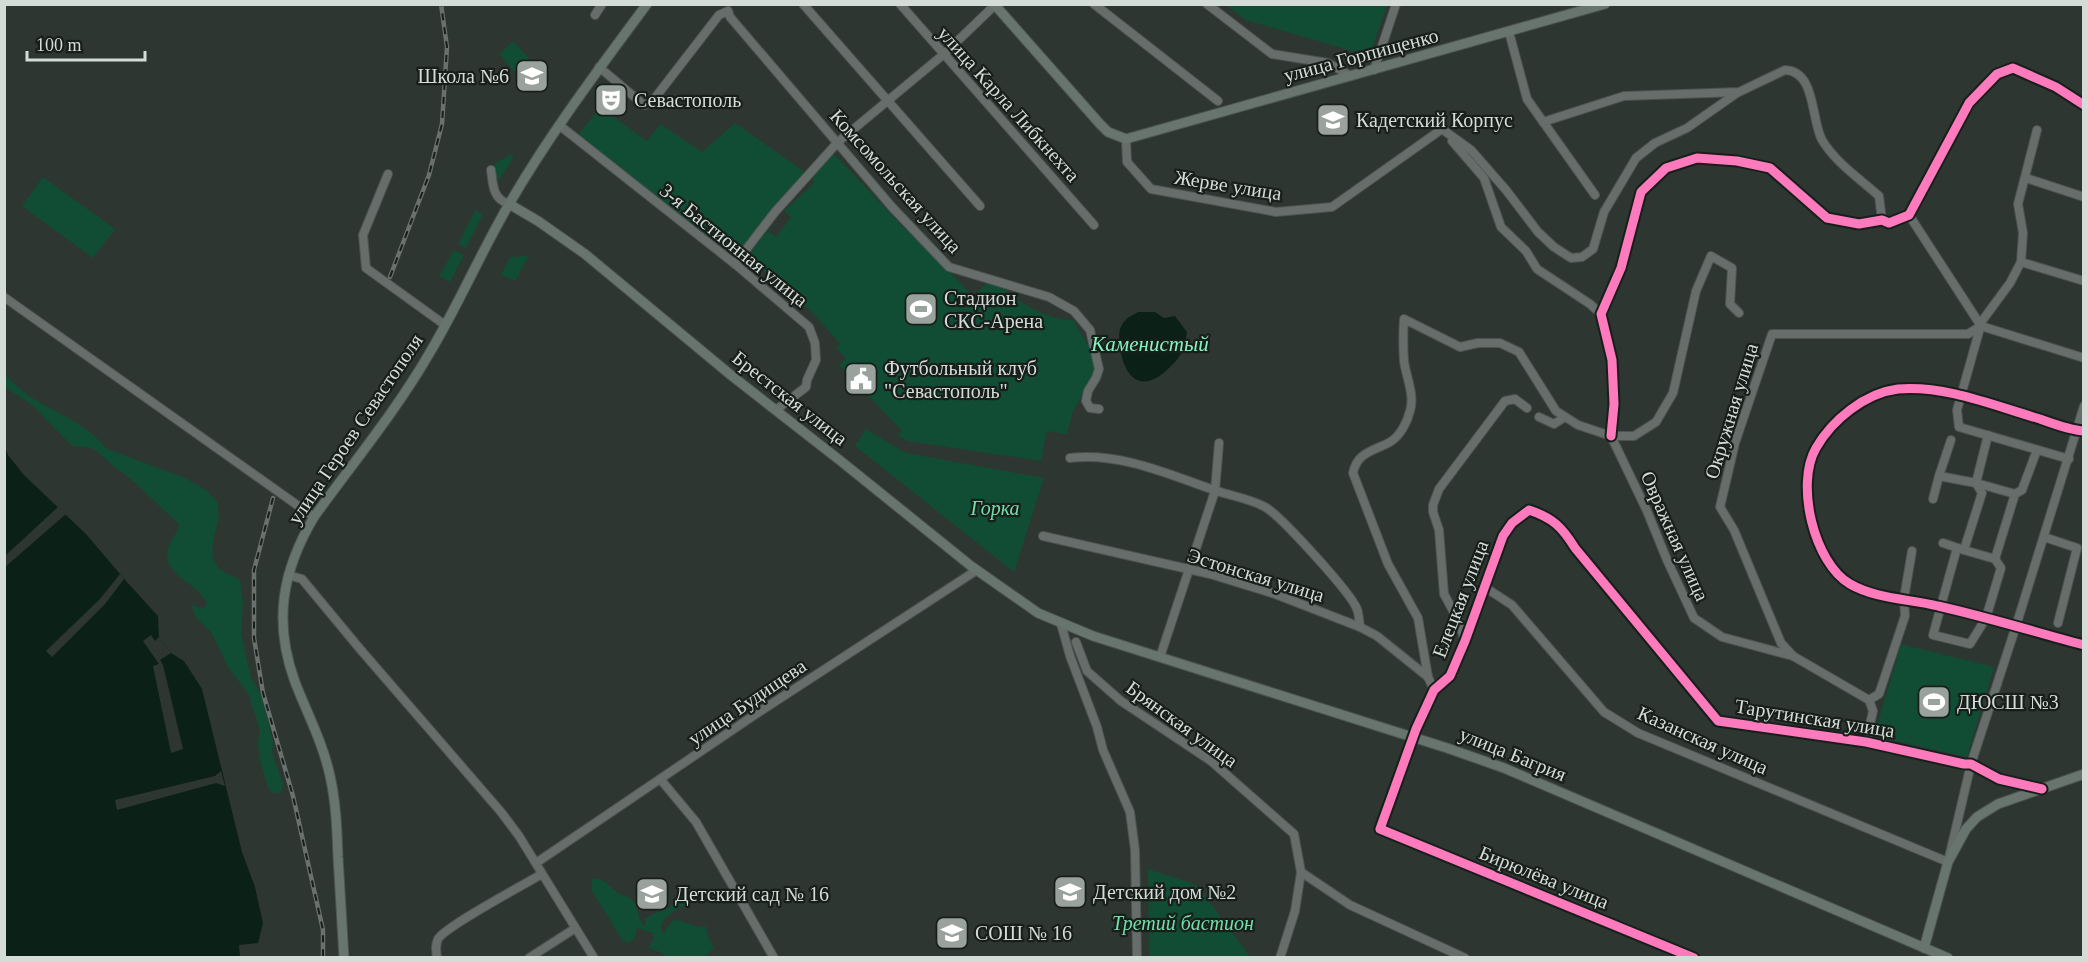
<svg xmlns="http://www.w3.org/2000/svg" width="2088" height="962" viewBox="0 0 2088 962" font-family="'Times New Roman',serif">
	<rect width="100%" height="100%" fill="#2e3632"/>
	<g fill="#114c35">
		<path d="M1226,5H1387L1372,49L1352,51L1246,20Z"/>
		<path d="M513,41L533,63L518,76L499,54Z"/>
		<path d="M600,107L647,141L660,124L702,152L735,123L805,172L736,258L578,135Z"/>
		<path d="M833,153L907,231L909,230L973,296L992,279C1017,299 1039,319 1073,320L1091,350L1096,371L1073,411L1067,434L1047,431L1041,461L907,441L897,435L902,431L839,365L846,359L836,348L840,344L813,313L751,260L749,254L767,231L776,237L791,217L784,211L814,183L812,177L813,173Z"/>
		<path d="M509,155L514,157L499,180L495,178L493,165Z"/>
		<path d="M43,177L115,229L93,258L22,206Z"/>
		<path d="M475,210L483,214L466,248L458,244Z"/>
		<path d="M454,250L464,255L450,282L439,276Z"/>
		<path d="M529,256L515,281L501,275L510,257Z"/>
		<path d="M5,375C14,383 23,392 34,399C60,415 87,424 107,449L185,478L206,490L218,502C218,508 219,515 218,521C211,550 204,567 240,579L243,603L241,634L251,677L261,695L268,720L273,744L272,753L283,784L282,790L278,794L272,792L268,788L259,757L258,740L260,731L249,695L228,667L211,632L196,618L191,605L202,608L207,605C201,584 167,578 167,554C168,542 177,535 179,524C157,505 139,484 115,467C108,462 101,453 93,449C86,445 78,449 70,444L33,406L5,387Z"/>
		<path d="M866,429L906,453L1044,478L1014,572L855,446Z"/>
		<path d="M1901,644L1994,667L1967,757L1874,736Z"/>
		<path d="M1148,869L1197,885L1250,957H1149Z"/>
		<path d="M592,879C606,877 610,889 620,894C625,896 629,896 633,901C638,909 638,919 645,927V919C659,908 672,914 679,892L684,894L687,898V903L666,917L661,925V930L666,935V929L673,920C686,920 694,929 706,926L709,939L714,948L704,957H666L662,953L648,948L653,940V933L637,928L635,938L628,943L623,941L592,891Z"/>
	</g>
	<g fill="#0b2117">
		<path d="M1138,312H1155L1164,318L1175,316L1187,332C1184,351 1182,356 1168,369C1141,395 1123,377 1120,345C1119,337 1118,330 1123,323C1126,318 1133,315 1138,312Z"/>
		<path d="M4,445L8,455L24,475L86,534L126,581L158,616L159,637L171,653L184,661L202,689L242,852L255,887L263,923L258,943L239,945L240,957H5Z"/>
	</g>
	<g fill="#2e3632">
		<path d="M58,507L66,514L5,567V556Z"/>
		<path d="M120,574L124,579L105,604L52,657L46,651L100,599Z"/>
		<path d="M151,635L155,641L159,637L171,653L160,660L163,665L183,749L171,753L153,666L159,664L143,641Z"/>
		<path d="M221,771L225,786L216,783L117,810L115,800L215,776Z"/>
	</g>
	<g fill="none" stroke-linecap="round" stroke-linejoin="round">
		<defs>
			<g id="minor">
				<path d="M803,4L980,206"/>
				<path d="M900,4L1094,225"/>
				<path d="M1094,4L1218,101"/>
				<path d="M1207,4L1272,54L1328,63L1351,76"/>
				<path d="M728,11L730,17L892,207L949,267L1049,297L1074,311L1090,330L1099,369L1096,378L1088,391L1086,401L1090,408L1099,409"/>
				<path d="M595,15L602,4"/>
				<path d="M1509,32L1527,99L1595,195"/>
				<path d="M599,67L644,105L651,103L719,15L728,11"/>
				<path d="M1374,70L1396,4"/>
				<path d="M1543,122L1624,96L1739,92L1785,70C1816,71 1811,120 1822,140C1836,163 1859,178 1879,196L1882,220"/>
				<path d="M559,125L735,264L809,327L815,343L816,360L807,380L806,387L776,410"/>
				<path d="M1442,129L1471,150L1506,190L1538,232L1554,247L1571,258L1582,257L1593,249L1604,212L1636,158L1655,143L1687,128L1737,93"/>
				<path d="M2037,130L2018,204L2023,233L2021,262L2010,283L1982,321L1957,410L1959,427L2069,459"/>
				<path d="M1126,139L1127,162L1151,189L1276,212L1332,207L1442,129"/>
				<path d="M1452,141L1484,178L1501,227L1526,251L1537,269L1590,304L1601,314"/>
				<path d="M491,170C493,186 493,199 509,204"/>
				<path d="M388,174L363,235L366,268L445,325"/>
				<path d="M2026,178L2084,197"/>
				<path d="M1909,215L1981,326"/>
				<path d="M2021,262L2084,281"/>
				<path d="M735,264L775,212L838,142L944,54L996,4"/>
				<path d="M4,297L314,517"/>
				<path d="M1539,417L1554,424L1565,417"/>
				<path d="M2084,431C2069,430 2054,424 2040,419C1995,406 1946,385 1898,389C1865,393 1832,420 1816,448C1795,484 1814,563 1850,584C1876,599 1910,599 1938,606C1987,617 2035,632 2084,645"/>
				<path d="M1611,436L1614,404L1612,360L1601,314L1621,268L1641,192L1666,168L1697,158L1737,161L1770,168L1827,218L1859,224L1882,220L1889,223L1909,215L1969,103L1997,74L2013,68L2056,87L2084,105"/>
				<path d="M1611,436L1647,511L1667,560L1694,618L1722,637L1793,656L1869,700L1873,711L1866,742"/>
				<path d="M1951,440L1939,476L1976,483L1988,435"/>
				<path d="M1070,458C1121,452 1170,475 1217,491C1232,496 1251,499 1265,507C1280,515 1351,593 1357,609C1359,614 1359,621 1360,627"/>
				<path d="M1976,483L2015,494L1995,559"/>
				<path d="M2015,494L2022,490L2037,450"/>
				<path d="M1933,499L1939,476"/>
				<path d="M1043,536L1210,574L1275,594L1360,627L1377,636L1428,677L1434,690"/>
				<path d="M2044,537L2077,548L2058,623"/>
				<path d="M1943,543L1964,550L1982,493L1976,483"/>
				<path d="M1957,548L1933,635L1970,644L1986,618L2001,568L1995,559L1964,550"/>
				<path d="M288,575L302,579L360,649L501,812L519,836L594,958"/>
				<path d="M1486,588L1512,605L1604,712L1638,733L1948,862L1971,764L2016,626L2084,406"/>
				<path d="M1061,624L1070,656L1097,727L1103,750L1130,812L1135,850L1137,958"/>
				<path d="M1465,641L1459,622L1444,594L1439,530L1433,512V505L1439,489L1505,401L1515,399L1527,408"/>
				<path d="M1076,642L1087,671L1121,701L1211,761L1294,834L1301,872L1295,911L1280,958"/>
				<path d="M1793,656L1781,643L1734,530L1720,507L1735,443L1772,334H1968L1981,326L2084,358"/>
				<path d="M1160,657L1215,491L1219,443"/>
				<path d="M1428,677L1418,618L1388,564L1353,473C1357,452 1374,451 1390,442C1400,436 1407,423 1410,411C1415,395 1406,377 1404,361C1403,346 1403,333 1404,319L1460,347L1478,343H1500L1519,352L1556,411L1578,425L1611,436H1634L1656,422L1673,393L1696,291L1711,256L1732,268L1730,304L1739,313"/>
				<path d="M1869,700L1879,694L1905,616L1904,598L1912,551"/>
				<path d="M661,780L696,822L774,958"/>
				<path d="M536,863L753,716L977,570"/>
				<path d="M1301,872L1350,905L1465,958"/>
				<path d="M437,958C436,951 435,945 438,939C446,926 525,884 542,874"/>
				<path d="M529,958L574,929"/>
				<path d="M1694,958L1380,829L1416,729L1434,690L1450,676L1465,641L1503,536L1512,523L1529,510C1553,518 1562,527 1575,548L1718,721L1866,742L1964,764H1971L1999,779L2042,789"/>
			</g>
			<g id="major">
				<path d="M994,4L1100,124L1108,132L1126,139L1605,4"/>
				<path d="M509,204L538,221L585,254L732,376L842,462L971,566L1038,613L1093,636L1447,748L1504,768L1948,958"/>
				<path d="M1924,948L1948,862L1966,829L1977,817L1998,804L2084,774"/>
				<path d="M344,958C342,924 340,891 338,857C337,830 336,802 330,776C323,743 307,713 295,682C273,622 282,571 314,517C353,463 396,411 429,354C458,306 480,254 508,206C549,135 598,70 647,4"/>
			</g>
		</defs>
		<use href="#minor" stroke="#4c5350" stroke-width="10"/>
		<use href="#major" stroke="#4c5350" stroke-width="11"/>
		<use href="#minor" stroke="#676d6a" stroke-width="8"/>
		<use href="#major" stroke="#68746e" stroke-width="9"/>
		<defs>
			<g id="rail">
				<path d="M390,277L429,175L442,124L447,47L441,4"/>
				<path d="M273,498L254,570V638L263,693L293,796L323,930V958"/>
			</g>
		</defs>
		<use href="#rail" stroke="#6a706e" stroke-width="4.5"/>
		<use href="#rail" stroke="#181f1b" stroke-width="2" stroke-dasharray="7" stroke-linecap="butt"/>
		<defs>
			<g id="cycleway">
				<path d="M2084,431C2069,430 2054,424 2040,419C1995,406 1946,385 1898,389C1865,393 1832,420 1816,448C1795,484 1814,563 1850,584C1876,599 1910,599 1938,606C1987,617 2035,632 2084,645"/>
				<path d="M1611,436L1614,404L1612,360L1601,314L1621,268L1641,192L1666,168L1697,158L1737,161L1770,168L1827,218L1859,224L1882,220L1889,223L1909,215L1969,103L1997,74L2013,68L2056,87L2084,105"/>
				<path d="M1694,958L1380,829L1416,729L1434,690L1450,676L1465,641L1503,536L1512,523L1529,510C1553,518 1562,527 1575,548L1718,721L1866,742L1964,764H1971L1999,779L2042,789"/>
			</g>
		</defs>
		<use href="#cycleway" stroke="#181f1b" stroke-width="13"/>
		<use href="#cycleway" stroke="#fd7abc" stroke-width="9"/>
	</g>
	<defs>
		<symbol id="school-square" viewBox="-11 -11 22 22"><rect x="-9" y="-9" width="18" height="18" rx="4" fill="#99a29d" stroke="#181f1b"/><path d="M0-5L7-2L0 1L-7-2ZM-4 1L0 2.5L4 1V4Q0 6-4 4Z" fill="#fff"/></symbol>
		<symbol id="theatre-square" viewBox="-11 -11 22 22"><rect x="-9" y="-9" width="18" height="18" rx="4" fill="#99a29d" stroke="#181f1b"/><path d="M-5-5.5Q0-4 5-5.5V0Q5 5 0 6Q-5 5-5 0ZM-3.3-2.5H-1v1.5H-3.3ZM1-2.5H3.3v1.5H1ZM-2.8 1Q0 5.5 2.8 1Z" fill="#fff"/></symbol>
		<symbol id="stadium-square" viewBox="-11 -11 22 22"><rect x="-9" y="-9" width="18" height="18" rx="4" fill="#99a29d" stroke="#181f1b"/><path d="M0-5a6.5 5 0 1 0 0 10a6.5 5 0 1 0 0-10ZM-3.5-1.8h7v3.6h-7Z" fill="#fff"/></symbol>
		<symbol id="civic-square" viewBox="-11 -11 22 22"><rect x="-9" y="-9" width="18" height="18" rx="4" fill="#99a29d" stroke="#181f1b"/><path d="M-.6-6.5H3V-4.5H.6V-3L4-1V1h2V6H-6V1h2V-1L-.6-3ZM-1.2 2.5V6h2.4V2.5Z" fill="#fff"/></symbol>
	</defs>
	<g fill-rule="evenodd">
		<use href="#school-square" x="513" y="57" width="38" height="38"/>
		<use href="#theatre-square" x="592" y="81" width="38" height="38"/>
		<use href="#school-square" x="1314" y="101" width="38" height="38"/>
		<use href="#stadium-square" x="902" y="290" width="38" height="38"/>
		<use href="#civic-square" x="842" y="360" width="38" height="38"/>
		<use href="#stadium-square" x="1915" y="683" width="38" height="38"/>
		<use href="#school-square" x="1051" y="873" width="38" height="38"/>
		<use href="#school-square" x="633" y="875" width="38" height="38"/>
		<use href="#school-square" x="933" y="914" width="38" height="38"/>
	</g>
	<g text-anchor="middle" stroke-width="4.5" stroke-linejoin="round" paint-order="stroke">
		<g font-size="20" fill="#d3dcd7" stroke="#181f1b">
			<text transform="translate(1361 55) rotate(-15)" y="7">улица Горпищенко</text>
			<text transform="translate(1009 104) rotate(48)" y="7">улица Карла Либкнехта</text>
			<text transform="translate(896 181) rotate(48)" y="7">Комсомольская улица</text>
			<text transform="translate(1228 185) rotate(9)" y="7">Жерве улица</text>
			<text transform="translate(734 245) rotate(39)" y="7">3-я Бастионная улица</text>
			<text transform="translate(790 398) rotate(38)" y="7">Брестская улица</text>
			<text transform="translate(1731 411) rotate(-73)" y="7">Окружная улица</text>
			<text transform="translate(355 429) rotate(-56)" y="7">улица Героев Севастополя</text>
			<text transform="translate(1675 536) rotate(66)" y="7">Овражная улица</text>
			<text transform="translate(1256 575) rotate(17)" y="7">Эстонская улица</text>
			<text transform="translate(1460 599) rotate(-69)" y="7">Елецкая улица</text>
			<text transform="translate(747 702) rotate(-34)" y="7">улица Будищева</text>
			<text transform="translate(1815 718) rotate(9)" y="7">Тарутинская улица</text>
			<text transform="translate(1182 724) rotate(36)" y="7">Брянская улица</text>
			<text transform="translate(1703 740) rotate(24)" y="7">Казанская улица</text>
			<text transform="translate(1513 754) rotate(22)" y="7">улица Багрия</text>
			<text transform="translate(1544 877) rotate(22)" y="7">Бирюлёва улица</text>
		</g>
		<g font-size="20" fill="#d3dcd7" stroke="#181f1b" text-anchor="start">
			<text x="509" y="83" text-anchor="end">Школа №6</text>
			<text x="634" y="107">Севастополь</text>
			<text x="1356" y="127">Кадетский Корпус</text>
			<text x="944" y="305">Стадион<tspan x="944" dy="23">СКС-Арена</tspan></text>
			<text x="884" y="375">Футбольный клуб<tspan x="884" dy="23">"Севастополь"</tspan></text>
			<text x="1957" y="709">ДЮСШ №3</text>
			<text x="1093" y="899">Детский дом №2</text>
			<text x="675" y="901">Детский сад № 16</text>
			<text x="975" y="940">СОШ № 16</text>
		</g>
		<g font-size="20" font-style="italic" fill="#73deac" stroke="#181f1b">
			<text x="995" y="515">Горка</text>
			<text x="1183" y="930">Третий бастион</text>
		</g>
		<g font-size="21" font-style="italic" fill="#88f2bf" stroke="#181f1b">
			<text x="1150" y="351">Каменистый</text>
		</g>
	</g>
	<rect width="2088" height="962" fill="none" stroke="#d3dcd7" stroke-width="12"/>
	<path d="M27 51v9h118v-9" fill="none" stroke="#d3dcd7" stroke-width="3"/>
	<text x="36" y="51" font-size="18" fill="#d3dcd7" stroke="#181f1b" stroke-width="4.5" paint-order="stroke">100 m</text>
</svg>
